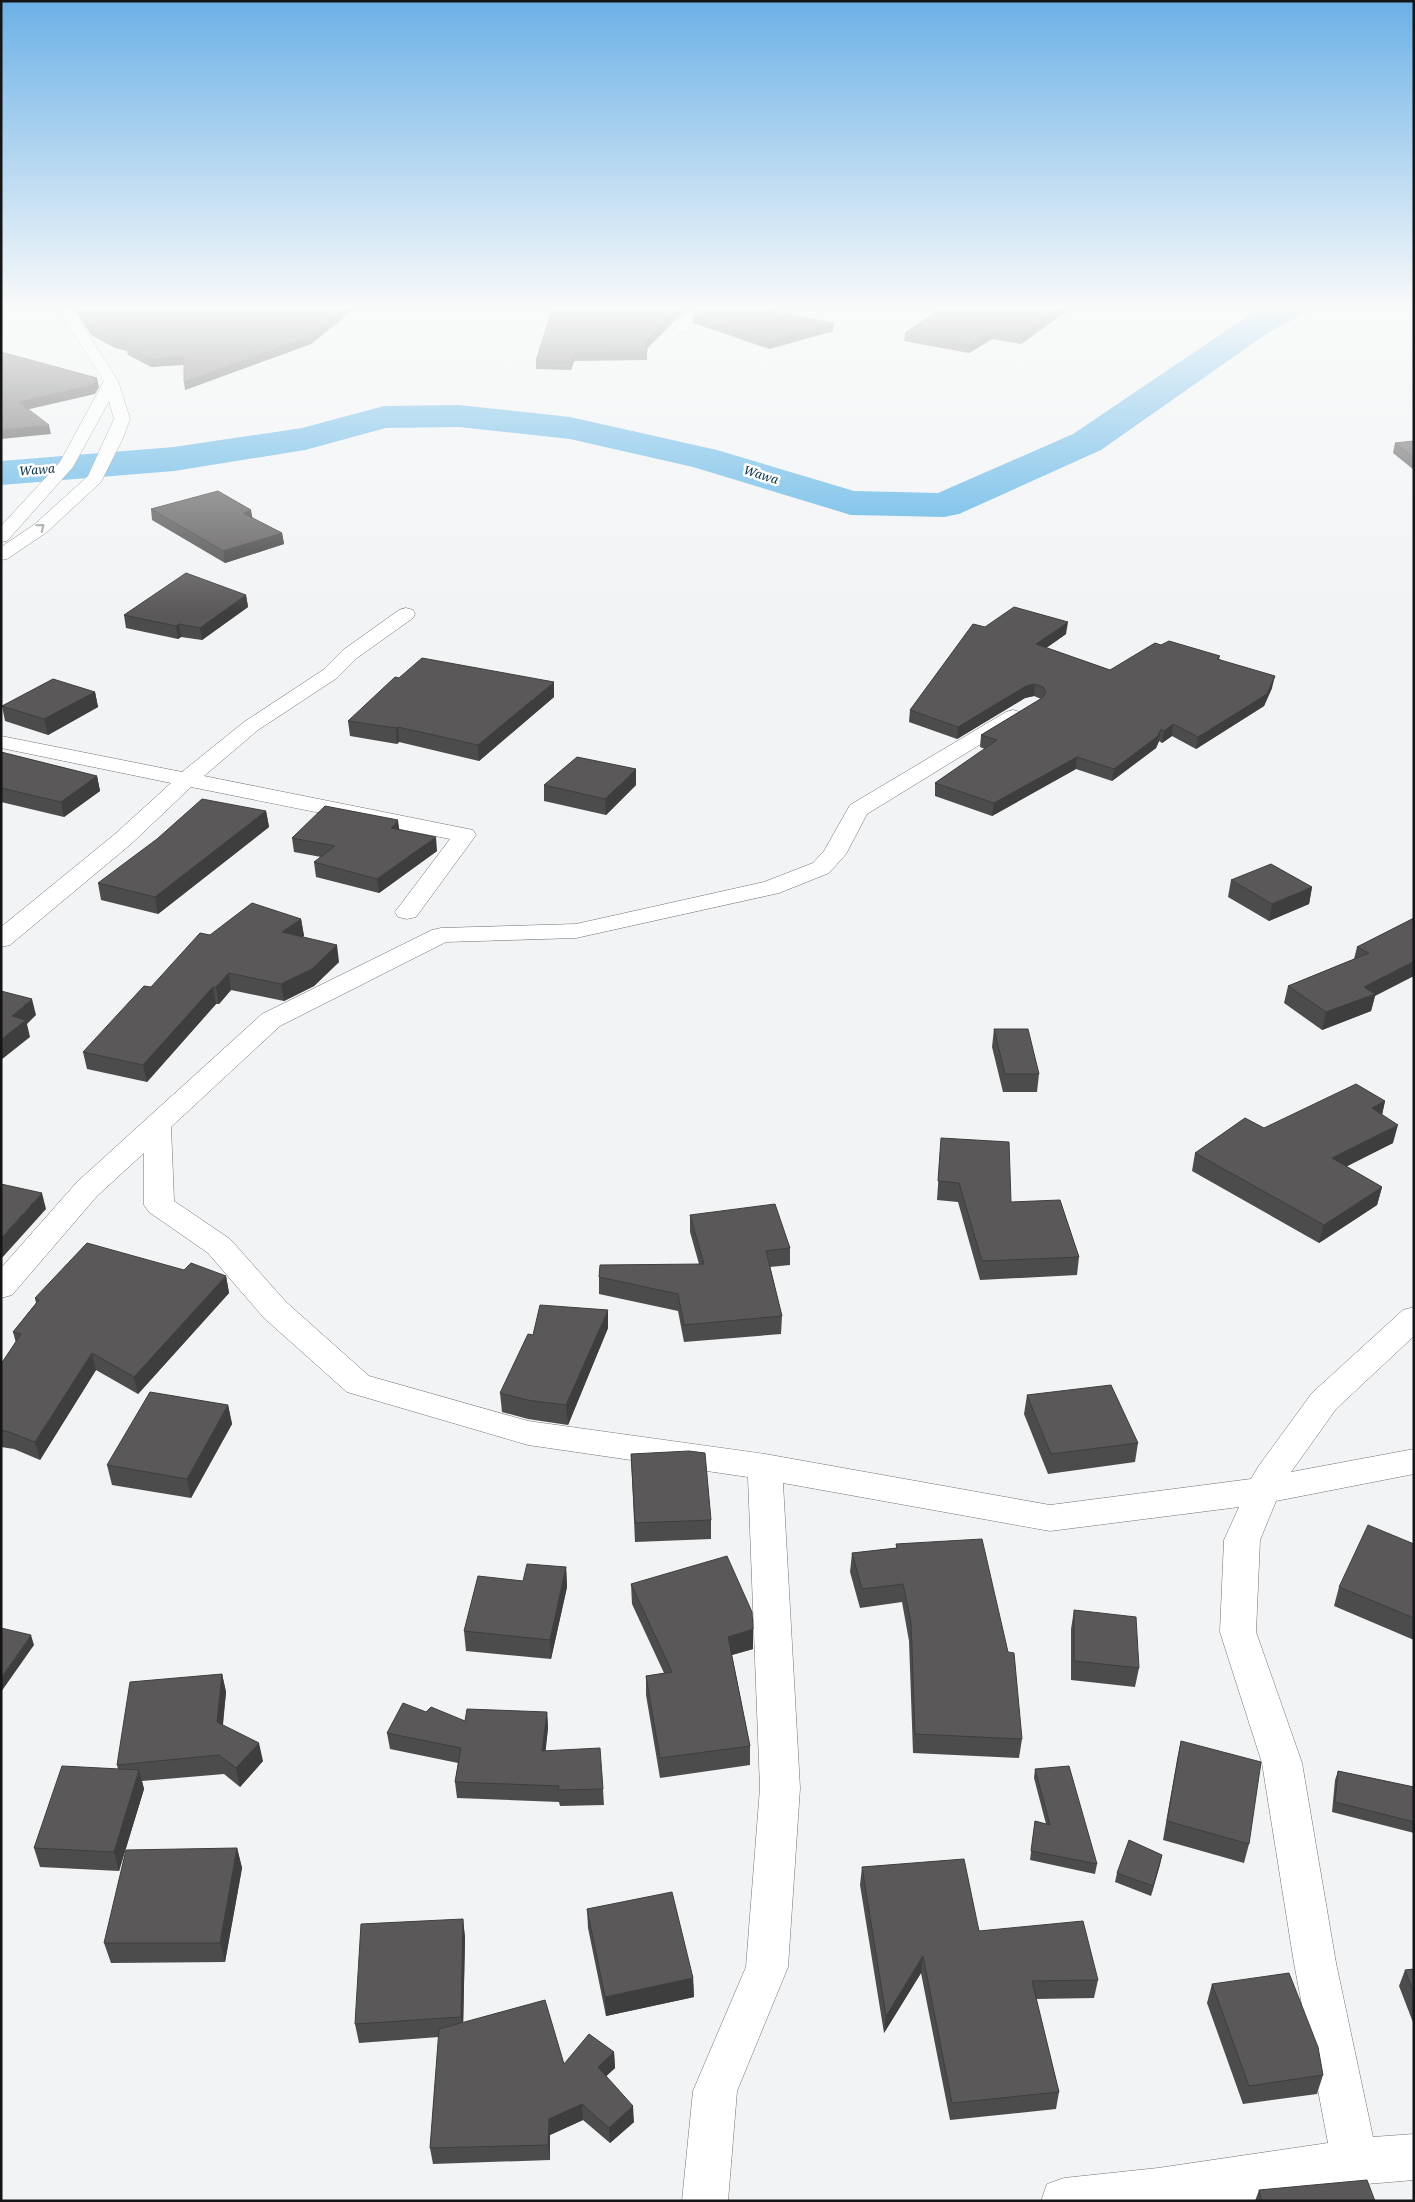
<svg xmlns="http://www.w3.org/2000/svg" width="1415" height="2202" viewBox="0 0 1415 2202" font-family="'Noto Serif',serif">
	<rect width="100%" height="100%" fill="#f1f3f5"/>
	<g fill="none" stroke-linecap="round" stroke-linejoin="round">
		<path fill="#4fade4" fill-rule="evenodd" d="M1268,306H1309L1305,313L1269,332L1101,450L959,514L944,517L851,515L693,467L570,439L459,427L386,428L305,450L174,471L1,485V461L174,447L302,428L384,406L459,405L570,417L717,450L854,491L938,493L1073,434L1245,318Z"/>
		<defs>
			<g id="street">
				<path d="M697,306H713L692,322L686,332H676L674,329L682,316Z"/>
				<path d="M406,608L413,610L415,614L413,618L357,658L337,678L258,730L204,776L473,830L476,835L416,917L407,919L398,917L395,912L450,839L191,787L131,844L10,945L1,947V927L115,834L171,783L1,748V736L182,772L244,722L323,670L343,650L399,610Z"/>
				<path d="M1013,710L1020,712L1023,716L1020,720L867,814L846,854L829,873L779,893L576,938L446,942L280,1026L171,1127L174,1201L230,1239L286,1302L369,1376L528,1421L765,1454L1050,1505L1251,1479L1258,1467L1312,1393L1403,1310L1414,1307V1336L1336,1409L1291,1472L1414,1449V1474L1276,1501L1260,1540L1256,1632L1302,1763L1336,1963L1373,2137L1414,2134V2180L1355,2185L1249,2201H1041L1047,2184L1064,2178L1158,2168L1328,2143L1294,1963L1262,1763L1220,1632L1224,1540L1239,1507L1050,1531L783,1483L800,1788L788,1967L737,2091L728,2201H682L693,2091L746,1967L760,1788L748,1477L528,1445L347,1392L264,1318L208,1253L149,1212L144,1205V1153L97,1196L12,1295L1,1298V1268L77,1182L262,1014L432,930L441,928L576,924L764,882L813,863L824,851L850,805L1006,712Z"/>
			</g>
			<path id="primary" d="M56,306H70L118,381L130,419L123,438L101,482L47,532L7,559L1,560V547L35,524L88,476L114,419L109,401L73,467L7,541L1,542V526L60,462L104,381Z"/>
		</defs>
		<use href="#street" stroke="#707274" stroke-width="1"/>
		<use href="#primary" stroke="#707274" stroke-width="1"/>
		<use href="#street" fill="#fff" fill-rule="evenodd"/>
		<use href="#primary" fill="#fff" fill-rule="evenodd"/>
	</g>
	<g fill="#4d4c4d">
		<path d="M74,306H358L311,344L185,390L184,365L151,367L128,355L127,351L115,348L91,335L74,309Z"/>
		<path d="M791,306L778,313L834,323L833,331L769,349L693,323V316Z"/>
		<path d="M945,306H1074L1021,344L992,339L969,353L904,341L905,333Z"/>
		<path d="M681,314L647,349V360L574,361L571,370L536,369V361Z"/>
		<path d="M1414,441V470L1393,453L1395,443Z"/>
		<path d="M151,509L282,533L284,544L225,563L152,520Z"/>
		<path d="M246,595L248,607L202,640L181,637L178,639L126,628L124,615Z"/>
		<path d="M985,627L1066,634L1046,648L1110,670L1161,645L1220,656L1219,659L1272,688L1264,706L1196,749L1172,736L1162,743L1159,741L1156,748L1112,781L1076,769L992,816L935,796V783L985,749L980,747L981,735L1041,699L1034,696L1025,698L957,739L909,722L910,710Z"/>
		<path d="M95,692L98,707L48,735L5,721L2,706Z"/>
		<path d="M554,697L479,761L399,742L397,744L350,736L348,721Z"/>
		<path d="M1,752L97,776L100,791L64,817L1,802Z"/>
		<path d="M544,785H636L606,815L544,801Z"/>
		<path d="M266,811L269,827L158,914L101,900L98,883Z"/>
		<path d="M399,829L437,851L379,893L316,877L314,862L321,857L294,852L292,838Z"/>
		<path d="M1231,880L1312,887L1309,904L1269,921L1228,897Z"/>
		<path d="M1414,918L1375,996L1371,1011L1322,1030L1284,1003L1288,986L1354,959L1357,947Z"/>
		<path d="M301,919L304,936L302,937L339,962L314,986L284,1001L231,990L219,1004H216L147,1082L87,1069L83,1052L151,987L210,935Z"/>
		<path d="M994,1029L1039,1074L1037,1092H1003L992,1047Z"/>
		<path d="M1385,1101L1382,1115L1393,1143L1346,1166L1382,1187L1377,1205L1319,1243L1192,1171L1195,1153L1264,1128Z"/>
		<path d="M940,1156L1011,1202L1079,1257L1077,1275L980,1280L958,1202L937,1200Z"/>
		<path d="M690,1215L790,1248V1265L770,1267L782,1316L781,1334L684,1342L678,1311L599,1294V1277L699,1264L690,1232Z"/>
		<path d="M184,1270L226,1276L229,1293L138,1394L96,1370L40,1460L14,1449L1,1447V1364L16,1343L13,1332L36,1303L35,1298Z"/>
		<path d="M608,1328L568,1425L528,1419L502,1412L500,1393L533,1335Z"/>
		<path d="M1027,1395L1138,1443L1135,1462L1048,1474L1024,1414Z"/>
		<path d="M228,1405L232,1424L191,1498L112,1485L107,1465Z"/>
		<path d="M631,1454L711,1520V1539L635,1542Z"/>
		<path d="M896,1544L1022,1739L1019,1758L913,1753L909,1641L902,1602L860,1608L850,1572L852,1553L896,1548Z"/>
		<path d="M1414,1544V1640L1334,1606L1339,1587Z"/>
		<path d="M566,1567L567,1587L551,1659L466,1651L464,1631L523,1581Z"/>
		<path d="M631,1584L753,1629V1649L732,1655L750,1746V1765L660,1778L646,1695V1676L664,1673L632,1604Z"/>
		<path d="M1074,1610L1139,1668L1135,1687L1071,1680V1629Z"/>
		<path d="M222,1674L226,1692L223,1725L263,1761L240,1787L224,1774L142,1781L144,1789L119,1871L40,1867L34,1848L118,1769L117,1765Z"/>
		<path d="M426,1712L465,1721L547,1712L548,1728L545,1751L603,1789L604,1805L560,1806L559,1802L457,1798L455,1782L458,1763L390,1749L387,1733Z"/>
		<path d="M1181,1741L1249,1844L1244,1863L1163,1840L1177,1760Z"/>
		<path d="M1035,1769L1097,1864L1095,1874L1030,1860L1035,1821L1046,1824L1034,1778Z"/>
		<path d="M1338,1771L1414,1787V1833L1332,1812L1335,1780Z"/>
		<path d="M237,1848L242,1868L225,1962L111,1963L104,1943Z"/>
		<path d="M1162,1855L1151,1896L1115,1882L1117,1873Z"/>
		<path d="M862,1867L979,1931L1098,1980L1094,1998L1036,1999L1059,2092L1056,2109L950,2120L921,1973L884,2033L860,1885Z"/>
		<path d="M587,1909L693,1978L694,1997L606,2016L588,1928Z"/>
		<path d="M463,1919L465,1938L463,2023L564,2064L614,2052L615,2068L606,2076L634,2122L610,2143L583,2120L550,2135V2160L433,2164L430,2148L439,2037L359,2043L355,2024Z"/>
		<path d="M1414,1969V2025L1399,1986L1405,1970Z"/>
		<path d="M1212,1984L1323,2075L1317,2094L1243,2104L1207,2003Z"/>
		<path d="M1259,2190L1375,2201H1255Z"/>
	</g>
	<g fill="#3f3e3e">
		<path d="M348,306H358L311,344L185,390L184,382Z"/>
		<path d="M682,306H694L681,314L646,349V341Z"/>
		<path d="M777,306H791L767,318L768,311Z"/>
		<path d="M1064,306H1074L1021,344L1022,336Z"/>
		<path d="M834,323L833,331L769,349L770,341Z"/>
		<path d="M993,331L992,339L969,353L970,345Z"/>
		<path d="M574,353V361L571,370V362Z"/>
		<path d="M184,356L186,364L151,367L150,359Z"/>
		<path d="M97,378L99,387L95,394L21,411L19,402Z"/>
		<path d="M49,425L51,434L1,439V430Z"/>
		<path d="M251,510L253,521L243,513Z"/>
		<path d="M282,533L284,544L225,563L223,551Z"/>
		<path d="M246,595L248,607L202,640L200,628Z"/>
		<path d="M1068,622L1066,634L1035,656L1036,644Z"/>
		<path d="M179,624L181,637L178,639L176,626Z"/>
		<path d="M1275,676L1272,688L1264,706L1196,749L1198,737Z"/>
		<path d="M554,682V697L479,761L478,745Z"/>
		<path d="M1035,684L1034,696L1025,698L957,739L958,727L1026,686Z"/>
		<path d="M95,692L98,707L48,735L44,719Z"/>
		<path d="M1173,724L1172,736L1162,743L1164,731Z"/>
		<path d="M398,727L399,742L397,744L396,728Z"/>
		<path d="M1161,729L1159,741L1156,748L1112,781L1114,769Z"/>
		<path d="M1077,757L1076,769L992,816L994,803Z"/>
		<path d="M636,769V785L606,815L605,799Z"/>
		<path d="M97,776L100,791L64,817L61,802Z"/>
		<path d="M266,811L269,827L158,914L155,897Z"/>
		<path d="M398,820L400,835L391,828Z"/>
		<path d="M436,837L437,851L379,893L377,879Z"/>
		<path d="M1312,887L1309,904L1269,921L1272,904Z"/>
		<path d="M301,919L304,936L285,949L282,932Z"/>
		<path d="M337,945L339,962L314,986L284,1001L281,984Z"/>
		<path d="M1414,961V976L1375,996L1371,1011L1322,1030L1326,1012L1364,987Z"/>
		<path d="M229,973L231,990L219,1004L216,987Z"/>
		<path d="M213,987L216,1004L147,1082L143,1065Z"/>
		<path d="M32,999L36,1015L27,1024L30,1037L1,1060V1040L12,1016Z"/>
		<path d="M1385,1101L1381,1119L1372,1108Z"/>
		<path d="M1398,1125L1393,1143L1328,1176L1332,1158Z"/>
		<path d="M1382,1187L1377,1205L1319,1243L1324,1225Z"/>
		<path d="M42,1193L46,1209L1,1259V1238Z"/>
		<path d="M226,1276L229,1293L138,1394L134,1377Z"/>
		<path d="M608,1310V1328L568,1425L566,1405Z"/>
		<path d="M92,1353L96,1370L40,1460L35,1442Z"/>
		<path d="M228,1405L232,1424L191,1498L187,1479Z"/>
		<path d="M566,1567L567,1587L551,1659L550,1640Z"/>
		<path d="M753,1629V1649L728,1656V1637Z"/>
		<path d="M31,1635L34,1645L1,1692V1678Z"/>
		<path d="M222,1674L226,1692L221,1740L217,1722Z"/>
		<path d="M547,1712L548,1728L544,1767L542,1751Z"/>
		<path d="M259,1743L263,1761L240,1787L236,1768Z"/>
		<path d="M139,1770L144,1789L119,1871L114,1852Z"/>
		<path d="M237,1848L242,1868L225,1962L220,1943Z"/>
		<path d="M1162,1855L1160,1865L1151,1896L1153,1886Z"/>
		<path d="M463,1919L465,1938L463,2036L461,2017Z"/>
		<path d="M923,1956L921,1973L884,2033L886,2016Z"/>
		<path d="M693,1978L694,1997L606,2016L605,1997Z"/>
		<path d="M614,2052L615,2068L599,2083L598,2067Z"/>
		<path d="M582,2104L583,2120L550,2135V2160L548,2145L549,2119Z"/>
		<path d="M633,2106L634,2122L610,2143L609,2128Z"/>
	</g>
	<g fill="#5a5859" stroke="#3f3e3e">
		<path d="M76,306H348L310,336L184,382V356L150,359L127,347L126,343L114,340L89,327Z"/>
		<path d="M553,306H682L646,341L647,352L574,353L571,362L536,361Z"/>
		<path d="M705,306H777L768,311L834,323L770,341L693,316Z"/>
		<path d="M945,306H1064L1022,336L993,331L970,345L905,333Z"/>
		<path d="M1,352L97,378L93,385L19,402L49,425L1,430Z"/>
		<path d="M1414,441V458L1395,443Z"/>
		<path d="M218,491L251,510L243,513L282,533L223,551L151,509Z"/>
		<path d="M186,573L246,595L200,628L179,624L176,626L124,615Z"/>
		<path d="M1014,607L1068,622L1036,644L1110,670L1155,643L1161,645L1169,641L1220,656L1217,659L1275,676L1267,694L1198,737L1173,724L1164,731L1161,729L1158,736L1114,769L1077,757L994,803L935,783L997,740L981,735L1042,698L1046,692L1043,687L1035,684L1026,686L958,727L910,710L973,624L985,627Z"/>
		<path d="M422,658L554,682L478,745L398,727L396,728L348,721L395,677L399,678Z"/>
		<path d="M53,679L95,692L44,719L2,706Z"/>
		<path d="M1,752L97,776L61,802L1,788Z"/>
		<path d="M577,757L636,769L605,799L544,785Z"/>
		<path d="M202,799L266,811L155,897L98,883L157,839Z"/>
		<path d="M325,806L398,820L391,828L436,837L377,879L314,862L335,846L292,838Z"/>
		<path d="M1271,864L1312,887L1272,904L1231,880Z"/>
		<path d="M252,903L301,919L282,932L337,945L312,969L281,984L229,973L216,987H213L143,1065L83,1052L144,986L151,987L200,933L210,935Z"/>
		<path d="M1414,918V961L1364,987L1375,994L1326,1012L1288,986L1369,953L1357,947Z"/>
		<path d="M1,991L32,999L12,1016L26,1020L1,1040Z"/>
		<path d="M994,1029H1028L1039,1074H1005Z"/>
		<path d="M1356,1084L1385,1101L1372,1108L1398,1125L1332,1158L1382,1187L1324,1225L1195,1153L1245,1118L1264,1128Z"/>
		<path d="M941,1138L1009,1142L1011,1202L1060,1200L1079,1257L982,1261L959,1183L938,1181Z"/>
		<path d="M1,1184L42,1193L1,1238Z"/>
		<path d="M775,1204L790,1248L766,1251L782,1316L684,1325L678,1294L599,1277L600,1265L704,1264L690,1215Z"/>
		<path d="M87,1243L184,1270L191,1263L226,1276L134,1377L92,1353L35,1442L9,1432L1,1430V1364L21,1334L13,1332L39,1300L35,1298Z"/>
		<path d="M540,1305L608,1310L566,1405L527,1400L500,1393L528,1334L533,1335Z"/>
		<path d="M1111,1385L1138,1443L1051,1454L1027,1395Z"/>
		<path d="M150,1392L228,1405L187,1479L107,1465Z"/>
		<path d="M689,1451L705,1453L711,1520L635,1523L631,1454Z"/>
		<path d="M1368,1525L1414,1544V1618L1339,1587Z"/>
		<path d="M982,1539L1008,1652L1014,1653L1022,1739L915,1734L911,1622L903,1584L862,1589L852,1553L897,1548L896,1544Z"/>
		<path d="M727,1556L752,1612L753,1629L728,1637L750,1746L660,1758L646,1676L672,1672L631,1584Z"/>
		<path d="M527,1564L566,1567L550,1640L464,1631L478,1576L523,1581Z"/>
		<path d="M1074,1610L1136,1617L1139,1668L1074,1661Z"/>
		<path d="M1,1628L31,1635L1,1678Z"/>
		<path d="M222,1674L217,1722L259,1743L236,1768L219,1755L117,1765L130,1682Z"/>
		<path d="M403,1703L426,1712L431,1707L465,1721L467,1709L547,1712L542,1751L600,1748L603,1789L558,1790L559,1786L455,1782L461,1748L387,1733Z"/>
		<path d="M1181,1741L1261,1762L1249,1844L1167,1821Z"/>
		<path d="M62,1766L139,1770L114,1852L34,1848Z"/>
		<path d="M1069,1766L1097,1864L1031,1851L1035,1821L1050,1825L1035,1769Z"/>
		<path d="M1338,1771L1414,1787V1822L1335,1802Z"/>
		<path d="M1129,1840L1162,1855L1153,1886L1117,1873Z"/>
		<path d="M237,1848L220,1943H104L126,1850Z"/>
		<path d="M964,1859L979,1931L1083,1921L1098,1980L1032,1981L1059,2092L952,2103L923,1956L886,2016L862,1867Z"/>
		<path d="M672,1892L693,1978L605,1997L587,1909Z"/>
		<path d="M463,1919L461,2017L355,2024L361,1924Z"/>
		<path d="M1414,1969V1993L1405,1970Z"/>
		<path d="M1289,1973L1318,2047L1323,2075L1249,2086L1212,1984Z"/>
		<path d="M545,2000L564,2064L589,2034L614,2052L598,2067L633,2106L609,2128L582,2104L549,2119L548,2145L430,2148L439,2029Z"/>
		<path d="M1367,2180L1375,2201H1262L1259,2190Z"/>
	</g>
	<defs><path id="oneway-chevron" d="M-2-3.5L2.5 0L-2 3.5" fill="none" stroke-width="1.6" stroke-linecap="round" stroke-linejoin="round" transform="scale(1.25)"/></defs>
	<use stroke="#959696" href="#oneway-chevron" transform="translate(41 527) rotate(-39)"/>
	<linearGradient id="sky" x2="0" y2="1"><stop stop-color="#6bb1e6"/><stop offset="0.5" stop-color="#f9fafa"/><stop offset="1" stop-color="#f9fafa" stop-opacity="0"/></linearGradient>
	<rect width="1415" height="614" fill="url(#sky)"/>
	<g text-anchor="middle" stroke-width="5" stroke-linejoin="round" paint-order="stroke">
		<g font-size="12" font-style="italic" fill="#042f45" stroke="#fff">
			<text transform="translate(37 470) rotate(-5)" y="4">Wawa</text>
			<text transform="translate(761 475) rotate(17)" y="4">Wawa</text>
		</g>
	</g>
	<rect width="1415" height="2202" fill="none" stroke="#141516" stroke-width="5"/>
</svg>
